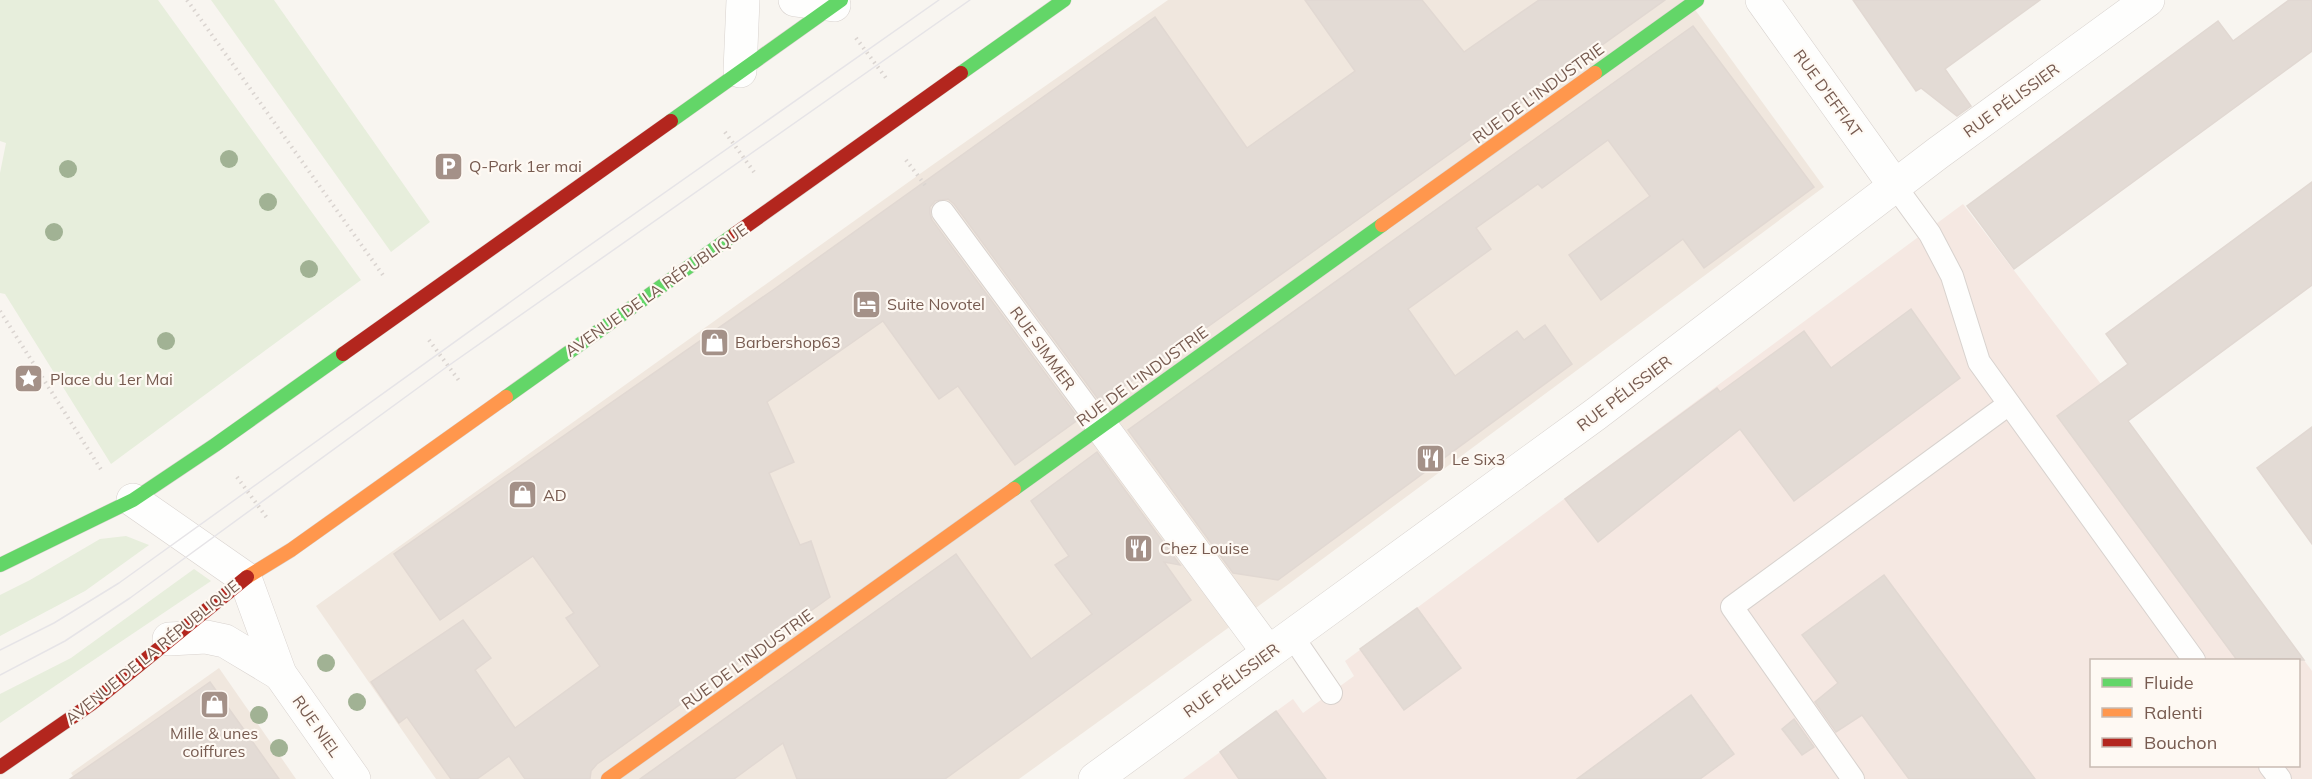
<svg xmlns="http://www.w3.org/2000/svg" width="2312" height="779" viewBox="0 0 2312 779" font-family="Mulish,sans-serif">
	<rect width="100%" height="100%" fill="#f8f5f0"/>
	<g fill="#f0e7de">
		<path d="M1168,0H1688L1824,187L1282,589L1019,779H436L316,606L931,166Z"/>
		<path d="M219,668L296,779H75L71,773Z"/>
	</g>
	<path fill="#f5e8e2" fill-rule="evenodd" d="M1963,204L2101,384L2312,671V779H1183L1293,699L1303,713L1354,676L1345,661ZM2092,660H2298V766H2092Z"/>
	<g fill="#e7eedc">
		<path d="M0,0H158L361,280L111,464L5,294L0,293V173L6,143L0,141Z"/>
		<path d="M211,0H274L430,222L391,252Z"/>
		<path d="M126,536L149,545L85,591L0,636V595L30,580L100,539Z"/>
		<path d="M194,569L211,581L0,723V694L71,658Z"/>
	</g>
	<g fill="#e3dbd5" stroke="#e1d8d2" stroke-width="1.5">
		<path d="M1305,0H1422L1464,52L1539,0H1665L1101,403L954,204L948,199L935,201L930,207V214L932,220L1079,419L1015,465L958,386L939,399L883,321L767,402L794,462L769,473L800,545L811,541L830,597L597,764L591,771L590,779H525L509,756L477,779H451L407,717L399,723L371,682L463,620L491,658L475,670L515,728L600,666L566,618L574,613L533,556L440,620L394,554L773,290L1155,17L1247,148L1355,71Z"/>
		<path d="M1853,0H2040L1945,69L1971,106L1957,116L1921,88L1916,91Z"/>
		<path d="M2289,0H2312V51L2014,269L1967,206L2218,21L2233,41Z"/>
		<path d="M1693,26L1814,187L1704,268L1683,239L1601,300L1569,255L1650,196L1608,140L1542,188L1538,184L1476,228L1491,249L1408,309L1455,376L1517,331L1524,340L1545,325L1572,364L1278,580L1233,573L1128,430Z"/>
		<path d="M2312,182V285L2128,421L2304,660H2237L2057,416L2128,364L2106,334Z"/>
		<path d="M1911,309L1960,378L1794,501L1740,429L1598,542L1565,499L1717,388L1720,392L1804,331L1831,368Z"/>
		<path d="M2312,427V544L2257,468Z"/>
		<path d="M1097,452L1180,565L1164,562L1191,600L945,779H797L783,743L734,779H640L956,554L1031,659L1092,614L1055,565L1069,556L1031,501Z"/>
		<path d="M1884,575L2035,779H1909L1862,715L1836,732L1815,702L1838,683L1802,635Z"/>
		<path d="M1417,608L1461,668L1404,710L1360,649Z"/>
		<path d="M210,682L279,779H70L150,724Z"/>
		<path d="M1691,695L1734,754L1700,779H1577Z"/>
		<path d="M1276,711L1326,779H1239L1220,752Z"/>
		<path d="M1794,719L1814,747L1802,755L1782,729Z"/>
	</g>
	<g fill="none" stroke-linecap="round" stroke-linejoin="round">
		<defs>
			<g id="lane">
				<path d="M1895,186L1930,234L1952,276L1979,362L2194,660"/>
				<path d="M943,212L1101,426"/>
				<path d="M1292,636L1331,693"/>
				<path d="M2270,766L2280,779"/>
				<path d="M1853,779L1732,607L2009,404"/>
			</g>
			<g id="street">
				<path d="M795,0L834,5"/>
				<path d="M1762,0L1895,186"/>
				<path d="M740,71L743,0"/>
				<path d="M1101,426L1268,652"/>
				<path d="M133,500L245,578L280,674L354,779"/>
				<path d="M169,639L206,637L225,641L280,674"/>
				<path d="M1095,779L1596,414L1938,153L2148,0"/>
			</g>
			<g id="fast">
				<path d="M961,73L1064,0"/>
				<path d="M1595,73L1697,0"/>
				<path d="M671,121L841,0"/>
				<path d="M506,397L735,234"/>
				<path d="M1014,489L1382,225"/>
				<path d="M0,565L133,500L215,445L343,354"/>
			</g>
			<g id="slow">
				<path d="M1382,225L1595,73"/>
				<path d="M247,577L291,550L506,397"/>
				<path d="M608,779L1014,489"/>
			</g>
			<g id="jam">
				<path d="M735,234L961,73"/>
				<path d="M343,354L671,121"/>
				<path d="M0,767L91,704L247,577"/>
			</g>
		</defs>
		<use href="#lane" stroke="#d8d2ce" stroke-width="24"/>
		<use href="#street" stroke="#d8d2ce" stroke-width="34"/>
		<use href="#fast" stroke="#d8d0cc" stroke-width="15"/>
		<use href="#slow" stroke="#d8d0cc" stroke-width="15"/>
		<use href="#jam" stroke="#d8d0cc" stroke-width="15"/>
		<g stroke="#dad4d0" stroke-width="4" stroke-dasharray="1.5 4.5" stroke-linecap="butt">
			<path d="M187,0L385,278"/>
			<path d="M856,38L886,78"/>
			<path d="M725,132L754,172"/>
			<path d="M906,160L925,185"/>
			<path d="M0,311L102,471L103,470"/>
			<path d="M429,340L460,382"/>
			<path d="M237,477L267,518"/>
		</g>
		<use href="#lane" stroke="#fefefd" stroke-width="22"/>
		<use href="#street" stroke="#fefefd" stroke-width="33"/>
		<use href="#fast" stroke="#63d668" stroke-width="14"/>
		<use href="#slow" stroke="#ff974d" stroke-width="14"/>
		<use href="#jam" stroke="#b3261e" stroke-width="14"/>
		<g stroke="#e6e4e7" stroke-width="1.5">
			<path d="M0,650L54,623L119,583L573,257L939,0"/>
			<path d="M0,675L65,641L130,598L448,366L970,0"/>
		</g>
	</g>
	<g fill="#a1b294">
		<circle cx="229" cy="159" r="9"/>
		<circle cx="68" cy="169" r="9"/>
		<circle cx="268" cy="202" r="9"/>
		<circle cx="54" cy="232" r="9"/>
		<circle cx="309" cy="269" r="9"/>
		<circle cx="166" cy="341" r="9"/>
		<circle cx="326" cy="663" r="9"/>
		<circle cx="357" cy="702" r="9"/>
		<circle cx="259" cy="715" r="9"/>
		<circle cx="279" cy="748" r="9"/>
	</g>
	<defs>
		<symbol id="parking-square" viewBox="-11 -11 22 22"><rect x="-9" y="-9" width="18" height="18" rx="4" fill="#a49188" stroke="#fef9f3"/><path d="M-3.5-5.5H1a3.5 3.5 0 0 1 0 7H-1V5.5H-3.5ZM-1-3.4V-.6H.8a1.4 1.4 0 0 0 0-2.8Z" fill="#fff"/></symbol>
		<symbol id="hotel-square" viewBox="-11 -11 22 22"><rect x="-9" y="-9" width="18" height="18" rx="4" fill="#a49188" stroke="#fef9f3"/><path d="M-6-4.5h1.5V1H6V5H4.5V3h-9V5H-6ZM-4 0a1.8 1.8 0 1 1 3.6 0ZM.5 0V-2.5h3Q6-2.5 6 0Z" fill="#fff"/></symbol>
		<symbol id="shop-square" viewBox="-11 -11 22 22"><rect x="-9" y="-9" width="18" height="18" rx="4" fill="#a49188" stroke="#fef9f3"/><path d="M-5-2.5h2.3a2.7 3.5 0 0 1 5.4 0H5L5.5 6h-11ZM-1.5-2.5h3a1.5 2.3 0 0 0-3 0Z" fill="#fff"/></symbol>
		<symbol id="sight-square" viewBox="-11 -11 22 22"><rect x="-9" y="-9" width="18" height="18" rx="4" fill="#a49188" stroke="#fef9f3"/><path d="M0-6L1.8-2.2L6-1.7L2.9 1.2L3.7 5.4L0 3.3L-3.7 5.4L-2.9 1.2L-6-1.7L-1.8-2.2Z" fill="#fff"/></symbol>
		<symbol id="restaurant-square" viewBox="-11 -11 22 22"><rect x="-9" y="-9" width="18" height="18" rx="4" fill="#a49188" stroke="#fef9f3"/><path d="M-5-6h1v4h1v-4h1v4h1v-4h1v5L-1.5 .5V6h-2V.5L-5-1ZM5-6V6H3V1.5H1.5Q1.5-4 5-6Z" fill="#fff"/></symbol>
	</defs>
	<g fill-rule="evenodd">
		<use href="#parking-square" x="432" y="150" width="33" height="33"/>
		<use href="#hotel-square" x="850" y="288" width="33" height="33"/>
		<use href="#shop-square" x="698" y="326" width="33" height="33"/>
		<use href="#sight-square" x="12" y="362" width="33" height="33"/>
		<use href="#restaurant-square" x="1414" y="442" width="33" height="33"/>
		<use href="#shop-square" x="506" y="478" width="33" height="33"/>
		<use href="#restaurant-square" x="1122" y="532" width="33" height="33"/>
		<use href="#shop-square" x="198" y="688" width="33" height="33"/>
	</g>
	<g text-anchor="middle" stroke-width="4.5" stroke-linejoin="round" paint-order="stroke">
		<g font-size="16" fill="#775b50" stroke="#fef9f3">
			<text transform="translate(1538 93) rotate(-36)" y="6">RUE DE L'INDUSTRIE</text>
			<text transform="translate(1828 93) rotate(54)" y="6">RUE D'EFFIAT</text>
			<text transform="translate(2011 100) rotate(-36)" y="6">RUE PÉLISSIER</text>
			<text transform="translate(656 290) rotate(-35)" y="6">AVENUE DE LA RÉPUBLIQUE</text>
			<text transform="translate(1043 348) rotate(54)" y="6">RUE SIMMER</text>
			<text transform="translate(1142 376) rotate(-36)" y="6">RUE DE L'INDUSTRIE</text>
			<text transform="translate(1624 393) rotate(-37)" y="6">RUE PÉLISSIER</text>
			<text transform="translate(152 652) rotate(-39)" y="6">AVENUE DE LA RÉPUBLIQUE</text>
			<text transform="translate(747 659) rotate(-36)" y="6">RUE DE L'INDUSTRIE</text>
			<text transform="translate(1231 680) rotate(-36)" y="6">RUE PÉLISSIER</text>
			<text transform="translate(317 726) rotate(55)" y="6">RUE NIEL</text>
		</g>
		<g font-size="16" fill="#775b50" stroke="#fef9f3" text-anchor="start">
			<text x="469" y="172">Q-Park 1er mai</text>
			<text x="887" y="310">Suite Novotel</text>
			<text x="735" y="348">Barbershop63</text>
			<text x="50" y="385">Place du 1er Mai</text>
			<text x="1452" y="465">Le Six3</text>
			<text x="543" y="501">AD</text>
			<text x="1160" y="554">Chez Louise</text>
			<text x="214" y="739" text-anchor="middle">Mille &amp; unes<tspan x="214" dy="18">coiffures</tspan></text>
		</g>
	</g>
	<rect x="2090" y="659" width="210" height="108" fill="#fef9f3" stroke="#c8bab2" stroke-width="1.5"/>
	<rect x="2102" y="678" width="30" height="9" fill="#63d668" stroke="#c8bab2" stroke-width="1.5"/>
	<text x="2144" y="689" font-size="18" fill="#775b50">Fluide</text>
	<rect x="2102" y="708" width="30" height="9" fill="#ff974d" stroke="#c8bab2" stroke-width="1.5"/>
	<text x="2144" y="719" font-size="18" fill="#775b50">Ralenti</text>
	<rect x="2102" y="738" width="30" height="9" fill="#b3261e" stroke="#c8bab2" stroke-width="1.5"/>
	<text x="2144" y="749" font-size="18" fill="#775b50">Bouchon</text>
</svg>
